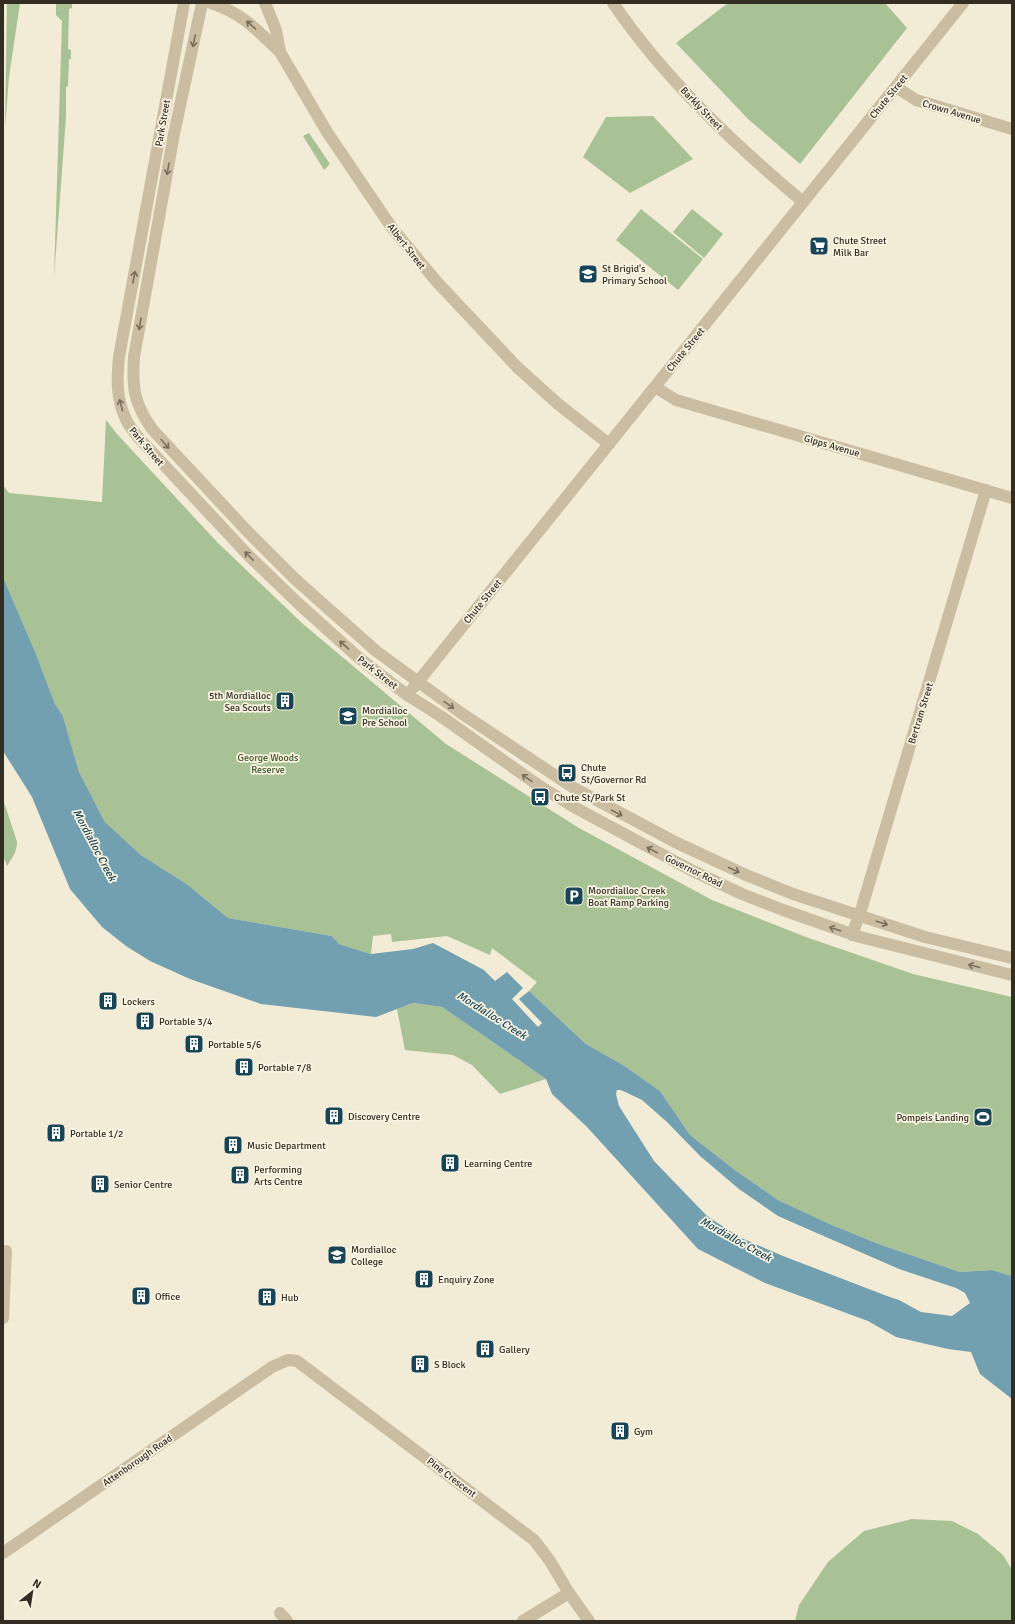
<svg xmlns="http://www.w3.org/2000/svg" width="1015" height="1624" viewBox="0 0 1015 1624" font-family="Signika,sans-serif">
	<rect width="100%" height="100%" fill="#f2ebd6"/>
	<g fill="#a8c195">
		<path d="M7,3H20L9,77L5,128Z"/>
		<path d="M56,3H72V8L69,9L68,49L71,50V59H69L68,86L66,87V117L54,278L62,21L56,15Z"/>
		<path d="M728,3H885L907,28L800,164L748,119L676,43Z"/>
		<path d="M653,116L693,159L630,193L583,157L606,117Z"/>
		<path d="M309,133L330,164L324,170L303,136Z"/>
		<path d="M641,209L703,259L678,290L616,240Z"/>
		<path d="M692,209L723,234L704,258L673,232Z"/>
		<path d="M106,420L117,434L217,542L303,624L446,744L579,828L712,900L806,937L913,974L1012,997V1276L992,1270L960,1272L876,1243L832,1225L778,1200L735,1170L690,1135L660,1091L623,1065L586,1044L529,991L537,982L492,948L490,955L447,936L392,942L391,934L373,936L371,954L339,944L332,936L228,918L188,885L141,855L105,822L79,772L63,716L55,704L36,654L3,577V485L9,493L102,502Z"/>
		<path d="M3,799L17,842C17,852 12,858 7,866L3,855Z"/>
		<path d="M413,1003L442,1007L546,1079L500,1094L472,1065L453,1055L405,1050L397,1009Z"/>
		<path d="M912,1519L952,1521L978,1534L1003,1555L1012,1570V1621H795L799,1605L828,1562L864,1531Z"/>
	</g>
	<path fill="#73a0b0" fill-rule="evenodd" d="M3,577L36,654L55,704L63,716L79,772L105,822L141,855L188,885L228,918L332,936L339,944L371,954L413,949L433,943L484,970L495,981L507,972L523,988L512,999L538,1027L542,1023L519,999L529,991L586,1044L623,1065L660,1091L690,1135L735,1170L778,1200L832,1225L876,1243L960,1272L992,1270L1012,1276V1399L980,1374L971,1352L948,1349L896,1337L868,1321L765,1283L698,1249L587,1127L552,1094L546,1079L442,1007L413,1003L376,1017L261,1004L190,979L150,961L126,946L102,927L70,889L32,797L3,751ZM617,1090H621L642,1100L667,1122L700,1156L739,1189L778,1216L899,1269L956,1288L965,1293L970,1303L952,1316L921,1312L899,1300L887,1296L783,1256L739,1237L707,1216L654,1161L619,1106L616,1094Z"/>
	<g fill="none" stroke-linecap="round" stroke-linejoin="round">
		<g stroke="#cabda1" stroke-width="12">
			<path d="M184,3L119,357C117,377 116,398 125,417C127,424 133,430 137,436L249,556L300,605L359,658L407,695L439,715L538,785L574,807L693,871L742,894L783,910L860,937L1012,975"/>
			<path d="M202,3L174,134L134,357C132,389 134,403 152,429L248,532L295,579L376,651L461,713L574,788L675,842L746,875L793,894L925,937L1012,958"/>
			<path d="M211,3C242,13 257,30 280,52"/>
			<path d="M265,3L276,30L280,52L327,132L392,228L437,282L517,367L558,404L609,444"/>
			<path d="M613,3C665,79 733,143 803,202"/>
			<path d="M896,87L916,100L1012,129"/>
			<path d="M655,387L676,400L1012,498"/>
			<path d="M413,688L963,3"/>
			<path d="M852,935L862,907L986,490"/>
			<path d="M3,1318L6,1251"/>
			<path d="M3,1553L272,1367L288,1360L297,1361L534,1540L550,1561L569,1593L523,1621"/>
			<path d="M569,1593L589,1621"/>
			<path d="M280,1613L287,1621"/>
		</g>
	</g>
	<defs><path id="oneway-shaft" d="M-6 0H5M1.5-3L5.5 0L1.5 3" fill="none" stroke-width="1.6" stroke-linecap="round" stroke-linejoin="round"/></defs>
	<g stroke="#786e5c">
		<use href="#oneway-shaft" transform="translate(251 25) rotate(-139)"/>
		<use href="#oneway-shaft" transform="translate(194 41) rotate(102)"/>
		<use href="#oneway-shaft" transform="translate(168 169) rotate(100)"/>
		<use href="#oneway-shaft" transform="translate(134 277) rotate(-79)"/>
		<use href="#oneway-shaft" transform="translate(140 324) rotate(100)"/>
		<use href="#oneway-shaft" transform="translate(121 405) rotate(-105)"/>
		<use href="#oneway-shaft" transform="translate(165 444) rotate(48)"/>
		<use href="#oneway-shaft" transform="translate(249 556) rotate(-135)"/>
		<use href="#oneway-shaft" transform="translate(344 645) rotate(-139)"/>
		<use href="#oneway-shaft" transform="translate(449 705) rotate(36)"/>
		<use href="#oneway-shaft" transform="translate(527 778) rotate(-145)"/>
		<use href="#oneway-shaft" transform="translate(617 813) rotate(28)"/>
		<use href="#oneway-shaft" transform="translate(652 850) rotate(-152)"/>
		<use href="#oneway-shaft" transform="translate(734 870) rotate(25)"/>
		<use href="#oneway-shaft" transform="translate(882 923) rotate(18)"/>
		<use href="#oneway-shaft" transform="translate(835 929) rotate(-162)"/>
		<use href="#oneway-shaft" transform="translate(974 966) rotate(-166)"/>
	</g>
	<defs>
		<symbol id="supermarket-square" viewBox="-11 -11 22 22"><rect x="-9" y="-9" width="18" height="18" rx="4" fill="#184457" stroke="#faf4e2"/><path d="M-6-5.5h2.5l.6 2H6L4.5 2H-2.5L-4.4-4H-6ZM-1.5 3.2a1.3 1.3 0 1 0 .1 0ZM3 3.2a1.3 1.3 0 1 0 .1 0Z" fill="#fff"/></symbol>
		<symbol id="school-square" viewBox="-11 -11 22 22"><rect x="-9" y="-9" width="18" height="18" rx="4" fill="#184457" stroke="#faf4e2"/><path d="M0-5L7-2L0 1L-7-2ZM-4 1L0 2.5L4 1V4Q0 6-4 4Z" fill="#fff"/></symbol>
		<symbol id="building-square" viewBox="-11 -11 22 22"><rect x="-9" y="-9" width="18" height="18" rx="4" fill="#184457" stroke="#faf4e2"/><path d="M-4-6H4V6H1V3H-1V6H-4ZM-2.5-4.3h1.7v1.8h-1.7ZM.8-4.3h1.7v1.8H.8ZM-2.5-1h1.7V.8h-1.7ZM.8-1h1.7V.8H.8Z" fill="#fff"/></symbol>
		<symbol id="bus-square" viewBox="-11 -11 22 22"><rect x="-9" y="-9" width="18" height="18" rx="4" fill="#184457" stroke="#faf4e2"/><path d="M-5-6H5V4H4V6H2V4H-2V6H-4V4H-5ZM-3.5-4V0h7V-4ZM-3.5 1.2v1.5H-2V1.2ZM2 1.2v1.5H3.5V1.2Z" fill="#fff"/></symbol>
		<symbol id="parking-square" viewBox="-11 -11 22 22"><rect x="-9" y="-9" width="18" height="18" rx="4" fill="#184457" stroke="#faf4e2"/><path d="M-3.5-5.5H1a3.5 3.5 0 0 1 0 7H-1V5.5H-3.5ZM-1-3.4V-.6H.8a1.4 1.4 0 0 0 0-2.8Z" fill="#fff"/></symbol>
		<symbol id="stadium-square" viewBox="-11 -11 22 22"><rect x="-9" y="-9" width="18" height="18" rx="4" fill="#184457" stroke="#faf4e2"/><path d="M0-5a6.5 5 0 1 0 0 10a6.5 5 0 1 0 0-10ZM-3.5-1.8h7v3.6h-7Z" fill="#fff"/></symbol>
	</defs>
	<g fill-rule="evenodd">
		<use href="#supermarket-square" x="808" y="235" width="22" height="22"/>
		<use href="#school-square" x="577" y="263" width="22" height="22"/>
		<use href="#building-square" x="274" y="690" width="22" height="22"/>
		<use href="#school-square" x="337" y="705" width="22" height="22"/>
		<use href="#bus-square" x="556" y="762" width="22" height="22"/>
		<use href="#bus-square" x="529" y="786" width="22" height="22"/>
		<use href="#parking-square" x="563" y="885" width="22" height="22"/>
		<use href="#building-square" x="97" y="990" width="22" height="22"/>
		<use href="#building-square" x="134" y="1010" width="22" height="22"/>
		<use href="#building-square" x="183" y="1033" width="22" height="22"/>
		<use href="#building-square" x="233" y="1056" width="22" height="22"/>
		<use href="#building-square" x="323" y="1105" width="22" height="22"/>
		<use href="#stadium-square" x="972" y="1106" width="22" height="22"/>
		<use href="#building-square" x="45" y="1122" width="22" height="22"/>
		<use href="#building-square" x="222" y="1134" width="22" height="22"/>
		<use href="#building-square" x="439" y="1152" width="22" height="22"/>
		<use href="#building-square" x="229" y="1164" width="22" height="22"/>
		<use href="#building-square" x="89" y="1173" width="22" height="22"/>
		<use href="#school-square" x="326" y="1244" width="22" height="22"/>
		<use href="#building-square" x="413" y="1268" width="22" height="22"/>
		<use href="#building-square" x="130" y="1285" width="22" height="22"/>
		<use href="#building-square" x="256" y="1286" width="22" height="22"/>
		<use href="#building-square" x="474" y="1338" width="22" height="22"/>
		<use href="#building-square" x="409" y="1353" width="22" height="22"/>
		<use href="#building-square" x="609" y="1420" width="22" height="22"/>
	</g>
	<g text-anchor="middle" stroke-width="3.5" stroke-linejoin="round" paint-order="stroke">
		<g font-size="10" fill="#342d24" stroke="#faf4e2">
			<text transform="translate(888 96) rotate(-51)" y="4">Chute Street</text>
			<text transform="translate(702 108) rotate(46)" y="4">Barkly Street</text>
			<text transform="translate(952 111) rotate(17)" y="4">Crown Avenue</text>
			<text transform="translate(162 123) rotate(-80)" y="4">Park Street</text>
			<text transform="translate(407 246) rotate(52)" y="4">Albert Street</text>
			<text transform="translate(685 349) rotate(-51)" y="4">Chute Street</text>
			<text transform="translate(832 445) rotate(16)" y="4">Gipps Avenue</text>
			<text transform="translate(147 446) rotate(50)" y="4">Park Street</text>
			<text transform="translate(482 601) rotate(-51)" y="4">Chute Street</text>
			<text transform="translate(378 672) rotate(38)" y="4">Park Street</text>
			<text transform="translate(920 713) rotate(-73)" y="4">Bertram Street</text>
			<text transform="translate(694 870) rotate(26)" y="4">Governor Road</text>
			<text transform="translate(137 1460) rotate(-35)" y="4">Attenborough Road</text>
			<text transform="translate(452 1477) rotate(37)" y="4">Pine Crescent</text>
		</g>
		<g font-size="10" fill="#342d24" stroke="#faf4e2" text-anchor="start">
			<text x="833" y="244">Chute Street<tspan x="833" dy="12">Milk Bar</tspan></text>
			<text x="602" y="272">St Brigid's<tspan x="602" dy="12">Primary School</tspan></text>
			<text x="271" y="699" text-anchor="end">5th Mordialloc<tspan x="271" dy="12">Sea Scouts</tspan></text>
			<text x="362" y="714">Mordialloc<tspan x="362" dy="12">Pre School</tspan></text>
			<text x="581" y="771">Chute<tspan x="581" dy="12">St/Governor Rd</tspan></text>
			<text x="554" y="801">Chute St/Park St</text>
			<text x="588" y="894">Moordialloc Creek<tspan x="588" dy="12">Boat Ramp Parking</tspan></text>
			<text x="122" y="1005">Lockers</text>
			<text x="159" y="1025">Portable 3/4</text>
			<text x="208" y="1048">Portable 5/6</text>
			<text x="258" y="1071">Portable 7/8</text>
			<text x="348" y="1120">Discovery Centre</text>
			<text x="969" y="1121" text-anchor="end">Pompeis Landing</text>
			<text x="70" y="1137">Portable 1/2</text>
			<text x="247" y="1149">Music Department</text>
			<text x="464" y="1167">Learning Centre</text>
			<text x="254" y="1173">Performing<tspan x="254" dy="12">Arts Centre</tspan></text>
			<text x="114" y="1188">Senior Centre</text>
			<text x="351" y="1253">Mordialloc<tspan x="351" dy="12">College</tspan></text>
			<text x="438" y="1283">Enquiry Zone</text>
			<text x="155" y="1300">Office</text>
			<text x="281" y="1301">Hub</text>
			<text x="499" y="1353">Gallery</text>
			<text x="434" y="1368">S Block</text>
			<text x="634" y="1435">Gym</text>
		</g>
		<g font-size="10" fill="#395327" stroke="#faf4e2">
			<text x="268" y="761">George Woods<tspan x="268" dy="12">Reserve</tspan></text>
		</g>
		<g font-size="11" font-style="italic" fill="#184457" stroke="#faf4e2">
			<text transform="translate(95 845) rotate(62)" y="4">Mordialloc Creek</text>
			<text transform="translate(492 1015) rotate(32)" y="4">Mordialloc Creek</text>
			<text transform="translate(736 1239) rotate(29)" y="4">Mordialloc Creek</text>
		</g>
	</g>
	<rect width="1015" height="1624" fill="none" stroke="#342d24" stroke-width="8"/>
	<g transform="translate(32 1592) rotate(30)" stroke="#faf4e2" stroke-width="3" paint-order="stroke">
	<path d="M0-3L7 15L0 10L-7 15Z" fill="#342d24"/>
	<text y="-6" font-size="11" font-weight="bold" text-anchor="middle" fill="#342d24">N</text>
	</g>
</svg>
